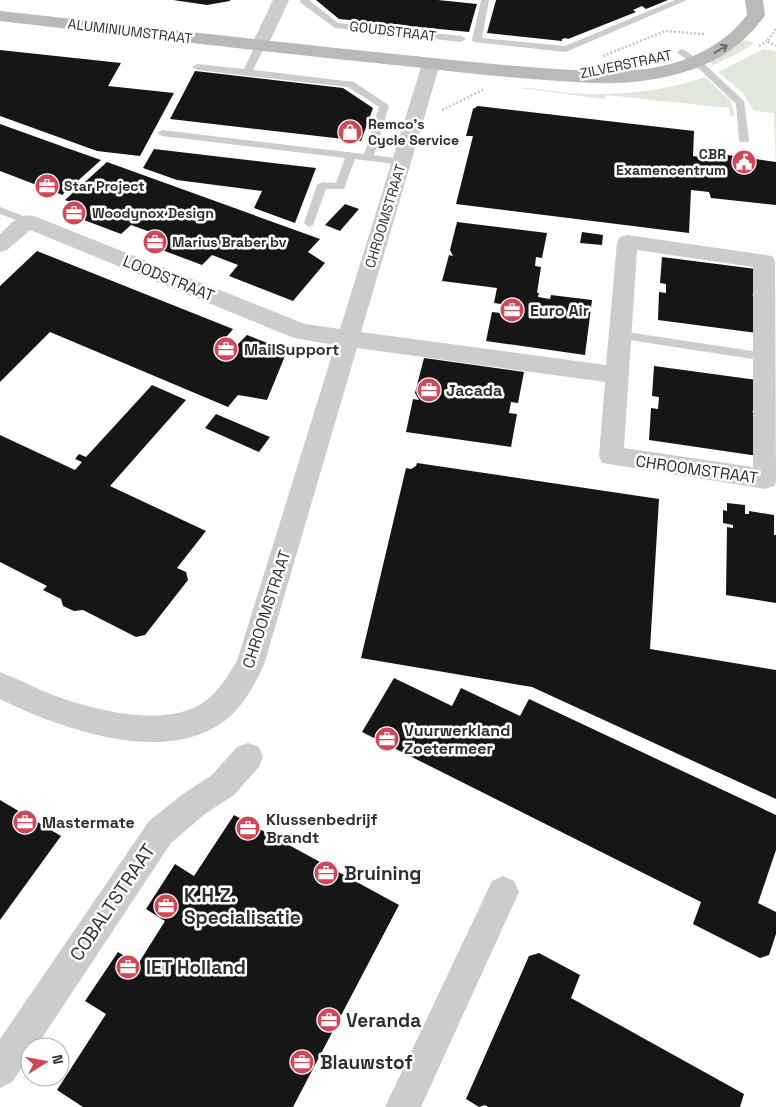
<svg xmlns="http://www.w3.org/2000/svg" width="776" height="1107" viewBox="0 0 776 1107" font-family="'Space Grotesk',sans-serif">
	<rect width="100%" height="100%" fill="#fff"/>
	<g fill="#e2e7dc">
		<path d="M744,40L754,43L741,52L711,66V61Z"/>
		<path d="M763,49L776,51V174L774,113L754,111L743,93L718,72Z"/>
		<path d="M705,77L730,100L735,115L730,116L729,108L606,95L605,99L518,88C534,87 554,92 571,93C616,96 662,92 705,77Z"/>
	</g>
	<g fill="#161616">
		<path d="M173,0H230V1L207,5Z"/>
		<path d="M316,0H438L477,4L469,32L339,19Z"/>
		<path d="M496,0H668L646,9L642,6L633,10L636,12L568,39L566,38L562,39V41L487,33Z"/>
		<path d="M0,50L121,63L108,86L174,93L140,156L97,151L0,116Z"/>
		<path d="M195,71L343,88L373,108L361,141L170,119Z"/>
		<path d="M478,106L694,131L693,156L710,158V154L713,153L776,162V205L711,198L709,192L691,190L689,233L456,204L473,136H466L473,109Z"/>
		<path d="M0,124L64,147L101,160L62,195L60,194L0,171Z"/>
		<path d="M154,149L273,163L316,168L295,223L254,208L262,191L177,180L143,168Z"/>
		<path d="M107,162L320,239L308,252L325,263L293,301L229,276L238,265L212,255L202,265L146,244L156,234L131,225L121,234L68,214L78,205L65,200Z"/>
		<path d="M345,204L359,209L340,231L325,225Z"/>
		<path d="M457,222L547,233L542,258L536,257L535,266L541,267L537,293H539L538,297L550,299L551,295L592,300L585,355L486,341L492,312L500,313L501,304L494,303L497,288L442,281L449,255L453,256L450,250Z"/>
		<path d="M582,232L603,235L602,245L580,243Z"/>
		<path d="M37,251L233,329L223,341L236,346L247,335L287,351L267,400L238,395L228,407L50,332L0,382V286Z"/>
		<path d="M662,257L756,269L757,295H752L754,296L757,333L658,320L659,292L666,293V284L660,283Z"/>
		<path d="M424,358L524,372L518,403L511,402L509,413L517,414L511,447L406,432L413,399L419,400L415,393Z"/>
		<path d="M654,366L757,380L758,411H752L754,413L758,456L649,440L651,408L658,409L659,397L652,396Z"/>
		<path d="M152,385L186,400L110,486L206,531L177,568L186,572L188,580L145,635L136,637L83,610L74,611L63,606L61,599L43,590L47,586L0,562V435L75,470L82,462L75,459L79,454L86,457Z"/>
		<path d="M216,414L270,437L259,452L205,428Z"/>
		<path d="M417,463L659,499L650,649L776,670V799L532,687L361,658L406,468L411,469L416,466Z"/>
		<path d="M727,503L745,505V514H749V511L774,515V535H776V603L726,595L727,527L733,528V525L723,523V510L727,511Z"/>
		<path d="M394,678L452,706L461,688L520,716L529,699L776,815V850L758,903L776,912V934L769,955L760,958L693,924L701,902L362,732Z"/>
		<path d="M0,800L61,836L0,920Z"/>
		<path d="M234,815L399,905L293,1107H83L57,1090L106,1014L85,1001L118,952L138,964L165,921L146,909L175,864L194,876Z"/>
		<path d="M539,953L580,975L571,998L744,1094L740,1107H488L485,1105L479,1107L466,1099L529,956Z"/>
	</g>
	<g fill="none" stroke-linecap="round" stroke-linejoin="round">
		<g stroke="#c6c6c6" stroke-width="2.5" stroke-dasharray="2 2" stroke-linecap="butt">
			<path d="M776,29L767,41L776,46"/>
			<path d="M759,46L767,41"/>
			<path d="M603,56L665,31L704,34"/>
			<path d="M442,110L483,90"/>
		</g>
		<g fill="#ccc" fill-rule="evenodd">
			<path d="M300,0H309L338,23L461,36L466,39L461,42L335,28L301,3Z"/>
			<path d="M481,0H489L482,38L565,46L675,0H687L566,52L474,42L472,40Z"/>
			<path d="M260,43L265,46L253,70L354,82L387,104L389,106L374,155L402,159L407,162L402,165L355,159L344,189H326L313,225L309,227L304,223L317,185L322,182L336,183L345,158L162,136L157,133L162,130L364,154L379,107L348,87L197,70L192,67L197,64L244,69L255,46Z"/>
			<path d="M682,49L700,60L744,101L749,140L748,142H740L739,140L736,104L694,64L679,54L677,52Z"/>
			<path d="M0,207L31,219L32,221L27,224L0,214Z"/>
			<path d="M620,331L765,353L771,357L765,361L616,338L614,335L616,332Z"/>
		</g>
		<g fill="#ccc" fill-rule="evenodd">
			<path d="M273,0H289L266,50L260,51L254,50L251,46Z"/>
			<path d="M431,59L437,60L440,64L361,332L606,365L617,242L620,237L627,235L772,256L775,261L776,482L774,486L765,489L602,463L599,456L605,382L357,348L264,665C255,684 244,705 228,718C169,768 60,729 0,699V672C18,679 35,688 53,695C93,710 165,729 204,702C219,692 228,675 237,661L335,345L294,338L30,230L7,250L0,252V234C11,224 19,212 34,216L305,324L340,329L422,64L425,60ZM637,250L753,267V467L624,448Z"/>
			<path d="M248,743L259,747L263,757L259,767L234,795L205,814L171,843L36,1047H30V1056L12,1082L0,1088V1039L149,821L183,794L212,775L237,747Z"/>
			<path d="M503,876L514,881L519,892L421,1107H385L492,881Z"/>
		</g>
		<path fill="#b9b9b9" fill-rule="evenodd" d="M745,0H763L765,15C737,56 695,73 648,80C619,85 589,83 560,81C512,78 463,73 414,67C276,53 138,37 0,21V11C138,26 276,42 414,56C461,61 509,66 556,69C585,71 615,73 645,69C684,64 723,47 747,15Z"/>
	</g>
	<defs><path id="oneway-shaft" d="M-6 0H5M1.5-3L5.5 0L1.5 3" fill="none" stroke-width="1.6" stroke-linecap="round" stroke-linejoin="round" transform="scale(1.25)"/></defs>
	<use stroke="#6d6d6d" href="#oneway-shaft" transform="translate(721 49) rotate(-31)"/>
	<defs>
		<symbol id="shop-disc" viewBox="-11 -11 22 22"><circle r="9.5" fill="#d04755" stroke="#fff"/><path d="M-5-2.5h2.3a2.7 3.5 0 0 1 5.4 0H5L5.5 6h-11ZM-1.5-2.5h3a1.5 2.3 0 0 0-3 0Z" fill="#fff"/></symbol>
		<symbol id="civic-disc" viewBox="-11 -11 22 22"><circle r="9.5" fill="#d04755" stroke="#fff"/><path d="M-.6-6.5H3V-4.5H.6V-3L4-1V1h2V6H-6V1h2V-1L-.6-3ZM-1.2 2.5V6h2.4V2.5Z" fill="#fff"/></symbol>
		<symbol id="office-disc" viewBox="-11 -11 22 22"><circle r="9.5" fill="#d04755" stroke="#fff"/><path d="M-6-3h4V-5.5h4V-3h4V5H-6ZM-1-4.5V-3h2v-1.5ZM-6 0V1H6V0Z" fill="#fff"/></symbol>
	</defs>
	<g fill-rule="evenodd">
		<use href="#shop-disc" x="336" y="118" width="28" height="28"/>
		<use href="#civic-disc" x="730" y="148" width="28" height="28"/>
		<use href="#office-disc" x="33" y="172" width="28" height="28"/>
		<use href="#office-disc" x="60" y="199" width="28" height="28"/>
		<use href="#office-disc" x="141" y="228" width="28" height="28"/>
		<use href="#office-disc" x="498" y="296" width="28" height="28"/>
		<use href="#office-disc" x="212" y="335" width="28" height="28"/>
		<use href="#office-disc" x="415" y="376" width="28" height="28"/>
		<use href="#office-disc" x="373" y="725" width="28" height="28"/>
		<use href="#office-disc" x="11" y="808" width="28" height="28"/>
		<use href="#office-disc" x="234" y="814" width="28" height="28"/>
		<use href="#office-disc" x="312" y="859" width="28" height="28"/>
		<use href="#office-disc" x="152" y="892" width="28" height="28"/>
		<use href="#office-disc" x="114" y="953" width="28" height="28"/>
		<use href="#office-disc" x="315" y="1006" width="28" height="28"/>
		<use href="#office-disc" x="288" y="1048" width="28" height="28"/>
	</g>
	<g text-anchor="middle" stroke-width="5" stroke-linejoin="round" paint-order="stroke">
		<g font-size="14" fill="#2f2f2f" stroke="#fff">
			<text transform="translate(130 31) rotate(7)" y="5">ALUMINIUMSTRAAT</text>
			<text transform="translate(393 31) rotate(7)" y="5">GOUDSTRAAT</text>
			<text transform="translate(626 64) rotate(-12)" y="5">ZILVERSTRAAT</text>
			<text transform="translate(385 216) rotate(-73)" y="5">CHROOMSTRAAT</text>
		</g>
		<g font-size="14" font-weight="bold" fill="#2f2f2f" stroke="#fff" text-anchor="start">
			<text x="368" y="129">Remco's<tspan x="368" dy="16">Cycle Service</tspan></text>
			<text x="726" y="159" text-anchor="end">CBR<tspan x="726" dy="16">Examencentrum</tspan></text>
			<text x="64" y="191">Star Project</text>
			<text x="92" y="218">Woodynox Design</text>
			<text x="172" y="247">Marius Braber bv</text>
		</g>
		<g font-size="16" fill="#2f2f2f" stroke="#fff">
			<text transform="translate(169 278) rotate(22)" y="6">LOODSTRAAT</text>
			<text transform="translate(697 469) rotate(8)" y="6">CHROOMSTRAAT</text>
			<text transform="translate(266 609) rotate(-72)" y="6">CHROOMSTRAAT</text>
		</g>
		<g font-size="16" font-weight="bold" fill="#2f2f2f" stroke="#fff" text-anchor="start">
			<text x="530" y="316">Euro Air</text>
			<text x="244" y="355">MailSupport</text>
			<text x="446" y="396">Jacada</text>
			<text x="404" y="736">Vuurwerkland<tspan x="404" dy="18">Zoetermeer</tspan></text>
			<text x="266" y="825">Klussenbedrijf<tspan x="266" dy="18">Brandt</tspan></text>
			<text x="42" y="828">Mastermate</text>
		</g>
		<g font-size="19" font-weight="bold" fill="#2f2f2f" stroke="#fff" text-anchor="start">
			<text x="344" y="880">Bruining</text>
			<text x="184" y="902">K.H.Z.<tspan x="184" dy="22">Specialisatie</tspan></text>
			<text x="146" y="974">IET Holland</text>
			<text x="346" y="1027">Veranda</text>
			<text x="320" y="1069">Blauwstof</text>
		</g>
		<g font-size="19" fill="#2f2f2f" stroke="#fff">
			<text transform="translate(112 902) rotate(-56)" y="7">COBALTSTRAAT</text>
		</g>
	</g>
	<g transform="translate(45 1062) rotate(79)"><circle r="24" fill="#ffffff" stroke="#acacac"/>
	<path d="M0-4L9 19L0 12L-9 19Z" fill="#d04755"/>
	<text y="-8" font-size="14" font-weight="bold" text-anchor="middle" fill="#2f2f2f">N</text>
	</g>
</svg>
